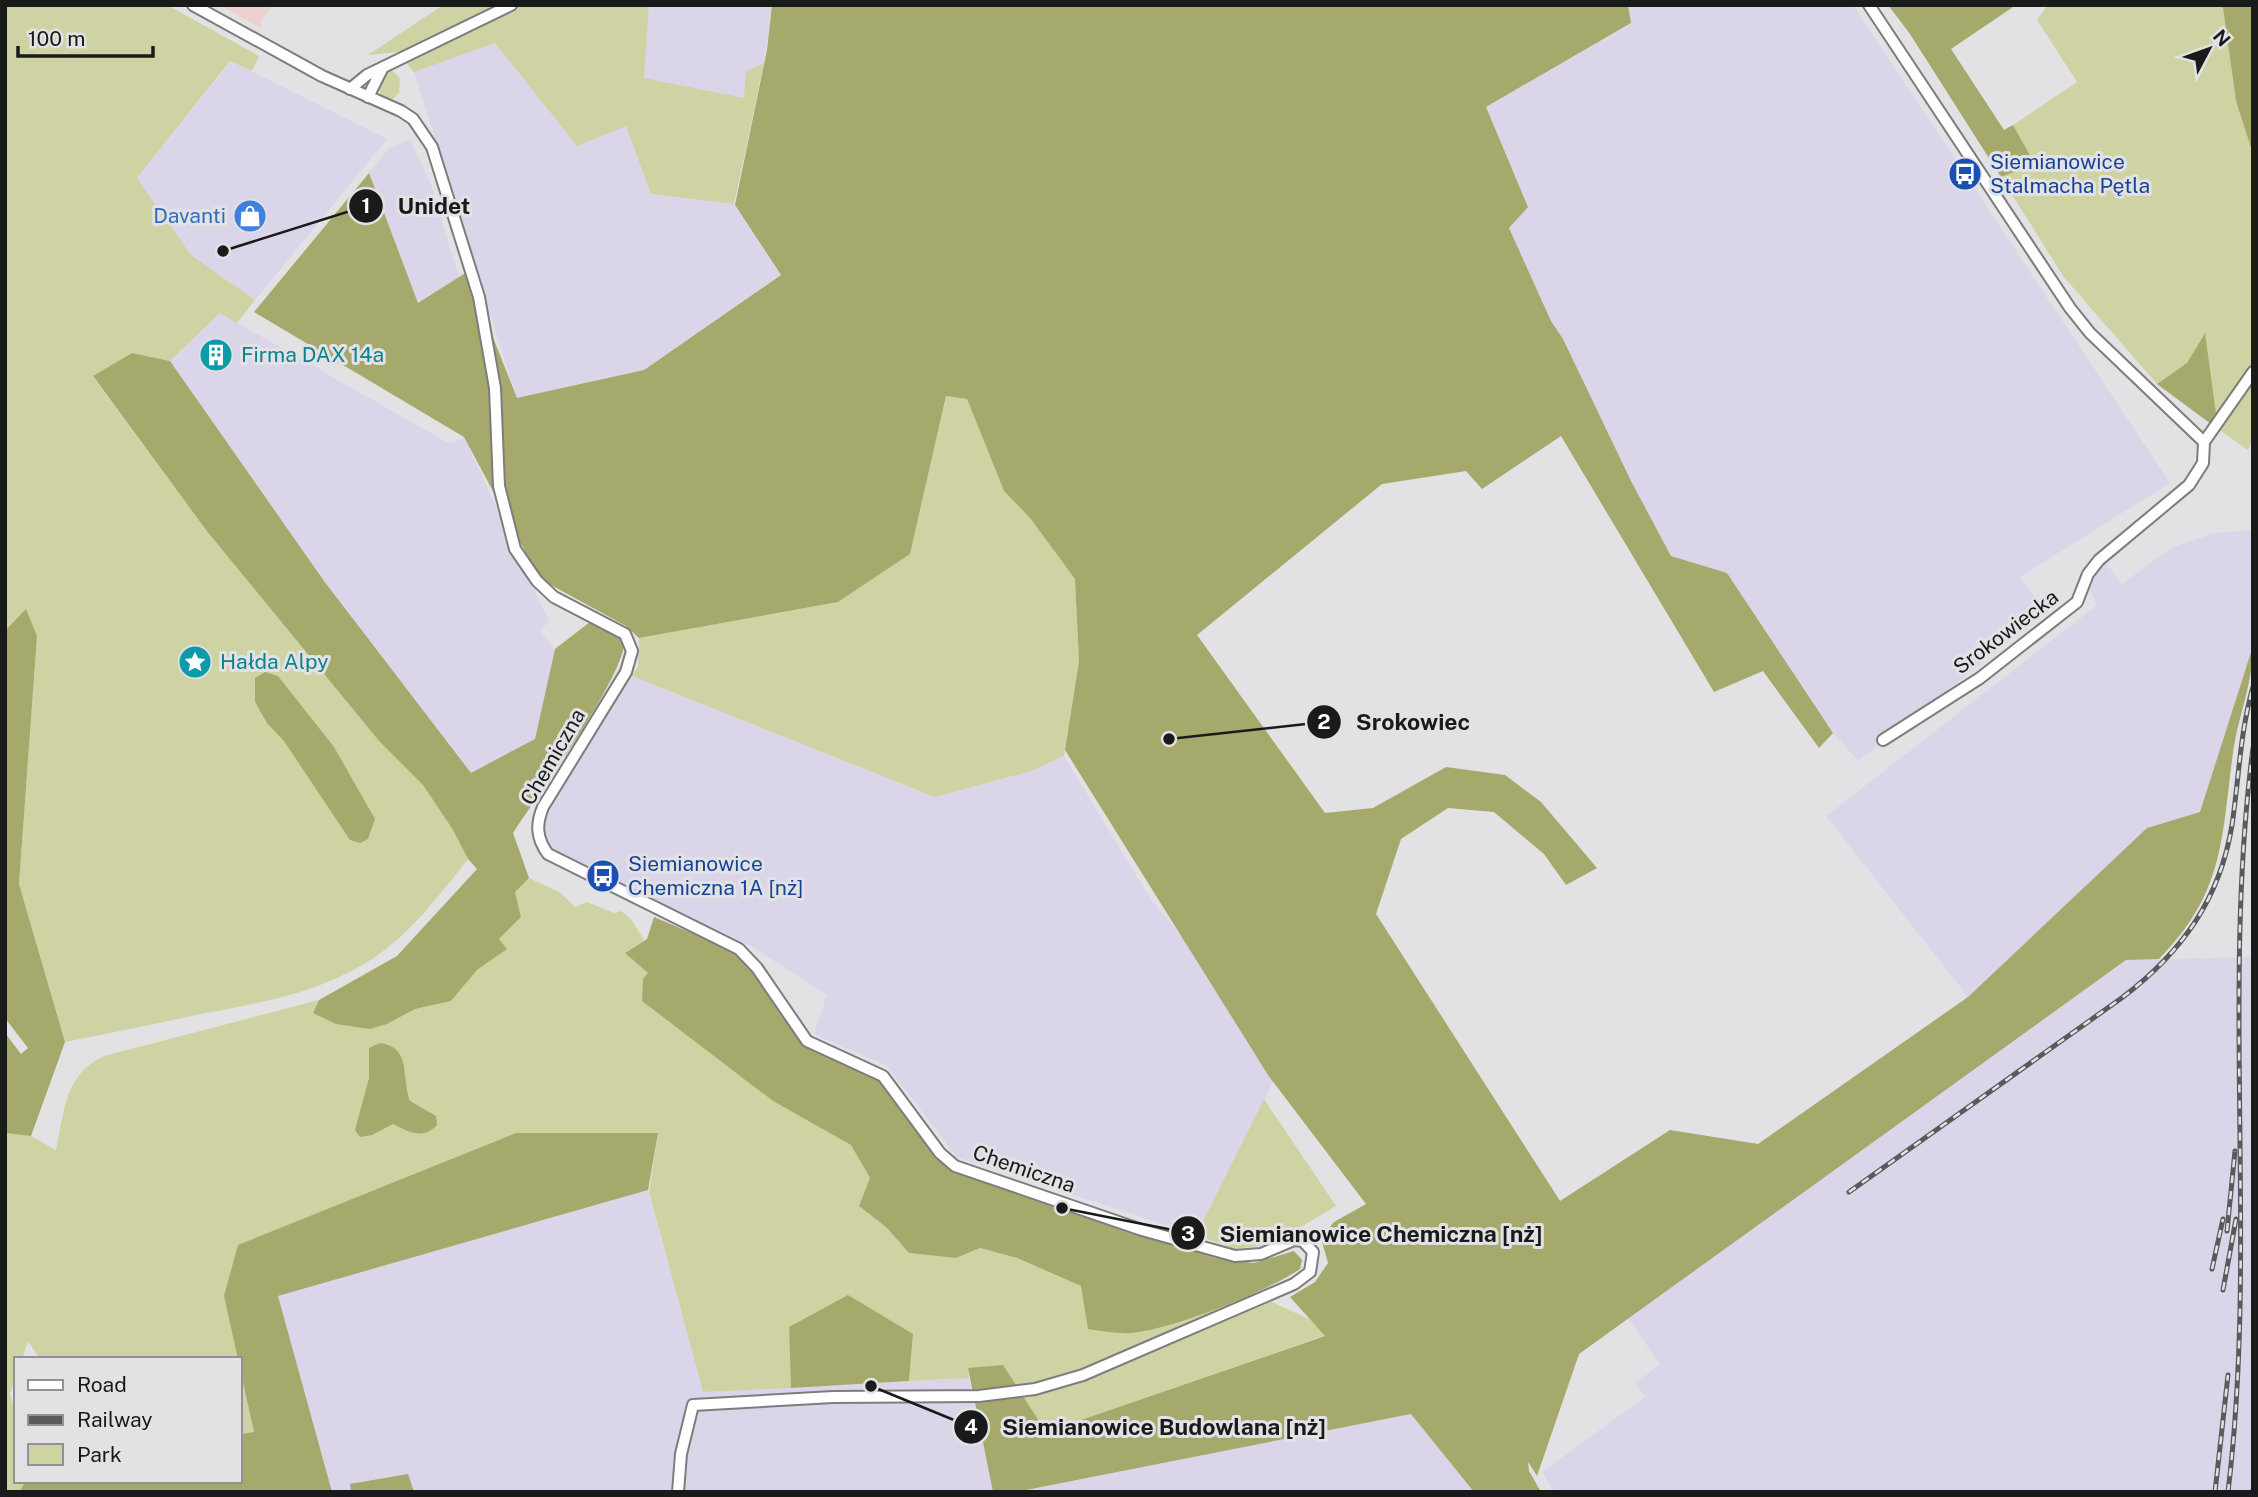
<svg xmlns="http://www.w3.org/2000/svg" width="2258" height="1497" viewBox="0 0 2258 1497" font-family="'Public Sans',sans-serif">
	<rect width="100%" height="100%" fill="#e2e2e4"/>
	<path fill="#ecd1d0" d="M219,5H273L262,19L261,28Z"/>
	<g fill="#dbd5ea">
		<path d="M649,5H772L764,63L746,71L745,99L643,78Z"/>
		<path d="M1628,5H1853L2170,483L2020,577L2046,612L1858,761L1833,733L1727,573L1671,556L1631,481L1563,339L1551,321L1509,228L1528,206L1486,107L1631,24Z"/>
		<path d="M495,42L577,146L626,125L651,194L734,204L780,275L644,370L517,399L414,72Z"/>
		<path d="M231,61L387,139L255,300L191,255L137,178Z"/>
		<path d="M410,140L431,184L459,277L418,304L369,173L389,148Z"/>
		<path d="M220,313L450,444L464,437L549,621L540,632L555,649L535,739L471,774L324,581L170,361Z"/>
		<path d="M2253,530V646L2201,812L2147,828L1968,997L1826,816L2097,605L2090,591L2098,569L2106,563L2122,584L2171,548L2214,533Z"/>
		<path d="M632,676L935,797L1031,771L1064,756L1150,898L1201,960L1276,1076L1196,1235L957,1157L887,1066L814,1034L827,995L751,946L573,864L550,849L541,837L545,818L595,732Z"/>
		<path d="M2253,957V1492H1554L1542,1472L1645,1397L1635,1383L1660,1364L1624,1313L2127,960Z"/>
		<path d="M648,1190L703,1392L969,1378L993,1492H326L278,1296Z"/>
		<path d="M1412,1414L1474,1492H1016Z"/>
	</g>
	<g fill="#cfd3a3">
		<path d="M5,5H167L259,56L252,71L230,61L137,178L191,255L255,300L237,323L220,313L170,361L132,353L93,377L206,530L379,741L423,785L453,830L468,859C440,895 410,934 372,959C321,992 265,1002 206,1013C159,1023 112,1033 65,1042L19,884L37,636L5,631Z"/>
		<path d="M443,5H649L644,78L744,98L746,71L764,63L734,204L651,194L626,126L577,146L495,43L414,72L398,52L368,55Z"/>
		<path d="M2048,5H2218L2223,8L2236,101L2253,154V439L2248,450L2211,424L2204,334L2187,363L2157,384L2063,276L2001,177L2035,164L2013,125L2077,82L2037,20Z"/>
		<path d="M391,69L400,78L399,93L391,101L382,97L377,87L382,74Z"/>
		<path d="M946,396L967,399L1004,491L1030,518L1075,579L1079,661L1064,756L1031,771L935,797L632,676L638,666L639,638L838,602L910,554Z"/>
		<path d="M529,878L559,892L575,907L587,902L614,913L621,911L631,919L644,940L625,953L648,973L713,1054L773,1101L851,1144L870,1178L859,1206L886,1227L909,1253L956,1258L980,1248L1017,1258L1081,1286L1132,1333L1190,1318L1252,1293L1309,1319L1326,1335L1046,1432L968,1368L969,1378L909,1381L913,1334L789,1327L791,1388L703,1392L649,1192L658,1133L224,1296L238,1359H40L28,1341L22,1359H16V1376L10,1394L16,1415V1481H25L20,1492H5V1133L31,1136L56,1150C65,1110 64,1075 104,1056L319,1000L313,1013L387,1024L415,1009L451,1001L477,970L506,949L499,939L521,917L514,892Z"/>
		<path d="M1264,1099L1336,1206L1272,1244L1235,1249L1196,1235Z"/>
		<path d="M240,1366L254,1432L240,1434Z"/>
	</g>
	<g fill="#a5a96c">
		<path d="M772,5H1628L1631,23L1486,107L1528,207L1509,228L1551,321L1563,339L1631,481L1671,556L1727,573L1833,733L1819,748L1763,671L1714,692L1561,436L1482,489L1466,471L1382,484L1197,635L1325,813L1373,808L1446,767L1505,775L1541,802L1597,868L1566,885L1544,854L1494,812L1448,808L1401,839L1376,914L1560,1201L1670,1130L1758,1144L1968,997L2147,828L2200,812L2253,646C2253,681 2240,712 2234,746C2221,835 2227,890 2159,959L2126,960L1579,1354L1537,1476L1528,1462L1529,1471L1541,1492H1474L1411,1414L1016,1492H993L968,1368L1003,1365L1046,1432L1325,1336L1290,1297L1315,1282L1328,1263L1321,1238L1334,1222L1366,1204L1268,1075L1065,750L1079,661L1075,579L1030,518L1004,491L967,399L946,396L910,554L838,602L639,638L626,626L540,579L464,437L254,312L369,173L418,303L467,272L517,398L644,370L781,275L735,205L767,50Z"/>
		<path d="M1888,5H2016L1951,49L2004,130L2013,125L2035,164L2001,177L1910,34Z"/>
		<path d="M2218,5H2253V154L2236,101L2223,8Z"/>
		<path d="M2205,333L2216,414L2211,424L2157,384L2187,363Z"/>
		<path d="M132,353L170,361L324,581L471,773L535,739L555,649L590,622L624,639C629,671 534,800 513,833L529,878L515,892L521,917L499,939L507,949L477,970L451,1001L415,1009L387,1024L370,1029L336,1024L313,1013L319,1000L397,956L477,869L468,859L453,830L423,785L379,741L206,530L93,376Z"/>
		<path d="M26,609L37,636L19,884L65,1042L31,1136L5,1133V1033L21,1054L28,1048L5,1018V631Z"/>
		<path d="M265,672L278,676L334,747L375,819L368,839L360,843L350,840L284,741L267,723L255,702V678Z"/>
		<path d="M654,917L734,951L755,973L806,1046L871,1074L889,1090L951,1170L1215,1258L1254,1263L1294,1251L1302,1260L1300,1269C1266,1292 1173,1329 1132,1333C1118,1334 1102,1331 1088,1329L1081,1286L1017,1258L980,1248L956,1258L909,1253L886,1227L859,1206L870,1178L851,1145L773,1101L642,1001L643,979L648,973L625,953L647,939Z"/>
		<path d="M380,1043C412,1047 401,1077 410,1101L436,1116L437,1125C423,1140 409,1132 393,1124L372,1135L360,1137L355,1130L369,1078V1048Z"/>
		<path d="M516,1133H658L648,1190L278,1296L332,1492H20L25,1481H240V1434L254,1432L224,1296L238,1245Z"/>
		<path d="M848,1295L913,1334L909,1381L791,1388L789,1327Z"/>
		<path d="M408,1474L414,1492H351L350,1484Z"/>
	</g>
	<g fill="none" stroke-linecap="round" stroke-linejoin="round">
		<defs>
			<g id="street">
				<path d="M193,5L322,76L401,111L413,119L432,147L479,297L495,388L499,486L515,549L537,581L554,597L625,634L632,651L626,672L543,807C536,824 536,838 548,854L739,949L757,968L807,1041L883,1076L940,1153L955,1166L1142,1230L1235,1256L1261,1254L1294,1240L1303,1241L1313,1252L1310,1272L1294,1284L1083,1375L1035,1389L979,1396L833,1397L693,1405L681,1454L678,1492"/>
				<path d="M1869,5L2070,308L2090,333L2204,442"/>
				<path d="M350,89L367,75L511,5"/>
				<path d="M368,97L382,69"/>
				<path d="M1883,740L1980,678L2077,602L2088,574L2099,560L2189,485L2203,463L2204,442L2253,372"/>
			</g>
		</defs>
		<use href="#street" stroke="#7d7d7e" stroke-width="14"/>
		<use href="#street" stroke="#fff" stroke-width="10"/>
		<defs>
			<g id="rail">
				<path d="M1849,1192L2123,997C2182,952 2220,899 2232,825C2239,778 2240,732 2253,687"/>
				<path d="M2227,1231L2235,1151"/>
				<path d="M2212,1269L2223,1219"/>
				<path d="M2223,1290L2236,1219"/>
				<path d="M2215,1492L2228,1375"/>
				<path d="M2228,1492C2258,1245 2221,993 2253,748"/>
				<path d="M2252,1492L2253,1490"/>
			</g>
		</defs>
		<use href="#rail" stroke="#595a5b" stroke-width="5"/>
		<use href="#rail" stroke="#e2e2e4" stroke-width="2.5" stroke-dasharray="8" stroke-linecap="butt"/>
	</g>
	<defs>
		<symbol id="bus-disc" viewBox="-11 -11 22 22"><circle r="9.5" fill="#1a4fb4" stroke="#e2e2e4"/><path d="M-5-6H5V4H4V6H2V4H-2V6H-4V4H-5ZM-3.5-4V0h7V-4ZM-3.5 1.2v1.5H-2V1.2ZM2 1.2v1.5H3.5V1.2Z" fill="#fff"/></symbol>
		<symbol id="shop-disc" viewBox="-11 -11 22 22"><circle r="9.5" fill="#3f7fe0" stroke="#e2e2e4"/><path d="M-5-2.5h2.3a2.7 3.5 0 0 1 5.4 0H5L5.5 6h-11ZM-1.5-2.5h3a1.5 2.3 0 0 0-3 0Z" fill="#fff"/></symbol>
		<symbol id="building-disc" viewBox="-11 -11 22 22"><circle r="9.5" fill="#0f9aa8" stroke="#e2e2e4"/><path d="M-4-6H4V6H1V3H-1V6H-4ZM-2.5-4.3h1.7v1.8h-1.7ZM.8-4.3h1.7v1.8H.8ZM-2.5-1h1.7V.8h-1.7ZM.8-1h1.7V.8H.8Z" fill="#fff"/></symbol>
		<symbol id="sight-disc" viewBox="-11 -11 22 22"><circle r="9.5" fill="#0f9aa8" stroke="#e2e2e4"/><path d="M0-6L1.8-2.2L6-1.7L2.9 1.2L3.7 5.4L0 3.3L-3.7 5.4L-2.9 1.2L-6-1.7L-1.8-2.2Z" fill="#fff"/></symbol>
	</defs>
	<g fill-rule="evenodd">
		<use href="#bus-disc" x="1946" y="155" width="38" height="38"/>
		<use href="#shop-disc" x="231" y="197" width="38" height="38"/>
		<use href="#building-disc" x="197" y="336" width="38" height="38"/>
		<use href="#sight-disc" x="176" y="643" width="38" height="38"/>
		<use href="#bus-disc" x="584" y="857" width="38" height="38"/>
	</g>
	<g text-anchor="middle" stroke-width="6" stroke-linejoin="round" paint-order="stroke">
		<g font-size="21" fill="#164399" stroke="#e2e2e4" text-anchor="start">
			<text x="1990" y="169">Siemianowice<tspan x="1990" dy="24">Stalmacha Pętla</tspan></text>
			<text x="628" y="871">Siemianowice<tspan x="628" dy="24">Chemiczna 1A [nż]</tspan></text>
		</g>
		<g font-size="21" fill="#366cbe" stroke="#e2e2e4" text-anchor="end">
			<text x="226" y="223">Davanti</text>
		</g>
		<g font-size="21" fill="#0d838f" stroke="#e2e2e4" text-anchor="start">
			<text x="241" y="362">Firma DAX 14a</text>
			<text x="220" y="669">Hałda Alpy</text>
		</g>
		<g font-size="21" fill="#191a1a" stroke="#e2e2e4">
			<text transform="translate(2006 632) rotate(-37)" y="7">Srokowiecka</text>
			<text transform="translate(553 757) rotate(-60)" y="7">Chemiczna</text>
			<text transform="translate(1024 1169) rotate(19)" y="7">Chemiczna</text>
		</g>
	</g>
	<path fill="none" stroke="#191a1a" stroke-width="2.5" d="M223 251L366 206M1169 739L1324 722M1062 1208L1188 1233M871 1386L971 1427"/>
	<g fill="#191a1a" stroke="#e2e2e4" stroke-width="2.5">
		<circle cx="223" cy="251" r="7"/>
		<circle cx="1169" cy="739" r="7"/>
		<circle cx="1062" cy="1208" r="7"/>
		<circle cx="871" cy="1386" r="7"/>
		<circle cx="366" cy="206" r="18"/>
		<circle cx="1324" cy="722" r="18"/>
		<circle cx="1188" cy="1233" r="18"/>
		<circle cx="971" cy="1427" r="18"/>
	</g>
	<g font-size="21" text-anchor="middle" font-weight="bold" fill="#fff">
		<text x="366" y="213">1</text>
		<text x="1324" y="729">2</text>
		<text x="1188" y="1241">3</text>
		<text x="971" y="1434">4</text>
	</g>
	<g font-size="23" text-anchor="middle" font-weight="bold" fill="#191a1a" stroke="#e2e2e4" stroke-width="6" stroke-linejoin="round" paint-order="stroke">
		<text x="434" y="214">Unidet</text>
		<text x="1413" y="730">Srokowiec</text>
		<text x="1381" y="1242">Siemianowice Chemiczna [nż]</text>
		<text x="1164" y="1435">Siemianowice Budowlana [nż]</text>
	</g>
	<rect width="2258" height="1497" fill="none" stroke="#191a1a" stroke-width="14"/>
	<rect x="14" y="1357" width="228" height="126" fill="#e2e2e4" stroke="#929293" stroke-width="2"/>
	<rect x="28" y="1380" width="35" height="10" fill="#ffffff" stroke="#929293" stroke-width="2"/>
	<text x="77" y="1392" font-size="21" fill="#191a1a">Road</text>
	<rect x="28" y="1415" width="35" height="10" fill="#595a5b" stroke="#929293" stroke-width="2"/>
	<text x="77" y="1427" font-size="21" fill="#191a1a">Railway</text>
	<rect x="28" y="1444" width="35" height="21" fill="#cfd3a3" stroke="#929293" stroke-width="2"/>
	<text x="77" y="1462" font-size="21" fill="#191a1a">Park</text>
	<g transform="translate(2209 49) rotate(49)" stroke="#e2e2e4" stroke-width="5" paint-order="stroke">
	<path d="M0-5L12 26L0 18L-12 26Z" fill="#191a1a"/>
	<text y="-10" font-size="19" font-weight="bold" text-anchor="middle" fill="#191a1a">N</text>
	</g>
	<path d="M18 46v10h135v-10" fill="none" stroke="#191a1a" stroke-width="3.5"/>
	<text x="28" y="46" font-size="21" fill="#191a1a" stroke="#e2e2e4" stroke-width="5" paint-order="stroke">100 m</text>
</svg>
